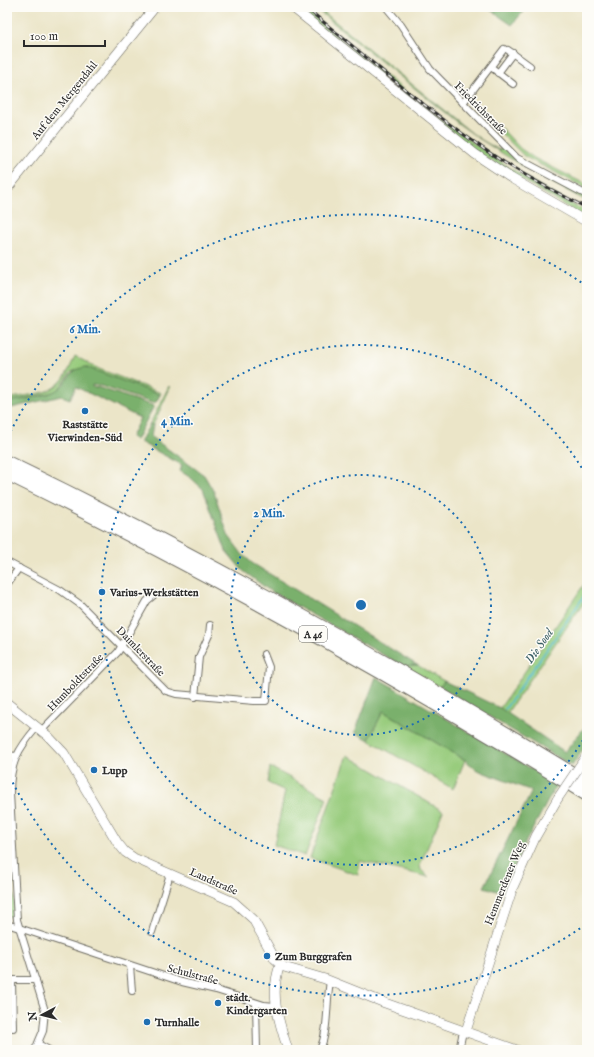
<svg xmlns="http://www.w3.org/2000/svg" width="594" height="1057" viewBox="0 0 594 1057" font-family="'IM FELL English',serif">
	<rect width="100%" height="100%" fill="#fdfcf7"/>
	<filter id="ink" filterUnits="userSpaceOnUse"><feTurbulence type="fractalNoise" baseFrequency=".025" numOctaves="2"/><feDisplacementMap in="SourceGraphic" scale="8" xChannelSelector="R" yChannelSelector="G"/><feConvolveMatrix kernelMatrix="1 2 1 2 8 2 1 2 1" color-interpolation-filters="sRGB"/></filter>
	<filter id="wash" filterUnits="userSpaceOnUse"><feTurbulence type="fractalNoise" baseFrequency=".012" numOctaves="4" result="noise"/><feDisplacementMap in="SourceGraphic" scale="16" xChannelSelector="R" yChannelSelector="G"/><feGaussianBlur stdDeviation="0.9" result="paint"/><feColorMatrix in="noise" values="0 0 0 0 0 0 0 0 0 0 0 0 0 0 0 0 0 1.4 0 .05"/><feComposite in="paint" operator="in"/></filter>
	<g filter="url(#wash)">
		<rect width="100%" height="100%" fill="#ebe5c8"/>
		<g fill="#98cc7d" stroke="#627c54">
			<path d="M296,7H302C394,82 479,158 587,212V219L478,153Z"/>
			<path d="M314,7H317L478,138L499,150L502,147L521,164L587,198V201C542,178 500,154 459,124Z"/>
			<path d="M499,126L521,149L534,158L587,185V189L524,156L497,129Z"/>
			<path d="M75,356L99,369L161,393L160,395L86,367L71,372L58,390L50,393L7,402V399C46,391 59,397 75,356Z"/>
			<path d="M169,386L170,388L153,425L150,424Z"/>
			<path d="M587,580V598L507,713L500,708Z"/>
			<path d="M417,665L444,681L440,687L403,666Z"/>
			<path d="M383,711L465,760L453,789L369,740Z"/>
			<path d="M347,755L443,811L420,865L421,870L429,877L360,861L358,875L310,858Z"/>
			<path d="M270,767L327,798L305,856L274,845L285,791L268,783Z"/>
			<path d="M7,831H10L15,918L7,916Z"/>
		</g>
		<g fill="#7ab06c" stroke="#526e4c">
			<path d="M486,7H527L512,25Z"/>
			<path d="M86,367L160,395L156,402L152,403L101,386L92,385V387L100,388L154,406L136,440L131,437L140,418L76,387L70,399L62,396L7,409V402C20,399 48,397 58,389C71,380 67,370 86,367Z"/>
			<path d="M150,424L153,425L151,437L204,475L214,492L228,535L242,554L252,563L417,665L403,666L270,591L242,570L226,551L203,489L191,478L180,471L182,465L140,442Z"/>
			<path d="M376,677L557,784L524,845L503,893L484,887L532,791L477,770L465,760L383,711L369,740L355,732Z"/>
			<path d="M444,681L500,708L565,752L587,724V744L572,766L440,687Z"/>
		</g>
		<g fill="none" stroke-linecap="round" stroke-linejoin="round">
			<path stroke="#52bbcf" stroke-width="1.5" d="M505,709L587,592"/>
		</g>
	</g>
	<g filter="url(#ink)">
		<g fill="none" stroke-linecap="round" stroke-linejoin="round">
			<defs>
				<g id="street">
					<path d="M386,7L401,25L430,69L517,158L587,195"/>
					<path d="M508,50L530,66"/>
					<path d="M491,67L513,84"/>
					<path d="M498,73L513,53"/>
					<path d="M463,103L504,49"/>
					<path d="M7,562L60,590L81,605L159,684L166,691L176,694L254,701H266L269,667L264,654"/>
					<path d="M7,584L19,568"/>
					<path d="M195,697L199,657L209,635L210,625"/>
					<path d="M41,731L118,652L147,601L153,596"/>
					<path d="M7,755L16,756"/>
					<path d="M7,924L182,982L216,990L264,1005L275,1006"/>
					<path d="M152,932L170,874"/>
					<path d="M130,966L132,991"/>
					<path d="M7,980H36"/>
					<path d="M12,980L13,1028"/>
					<path d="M256,1003L257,1050"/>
					<path d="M38,1044L49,1050"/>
					<path d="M35,1050L43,1031L45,1011L17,920L10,793C10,763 18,749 37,727"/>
					<path d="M320,1050C329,1028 326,1004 330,981"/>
					<path d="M459,1050L462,1036L466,1031"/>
				</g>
				<g id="secondary">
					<path d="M292,7L475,154L511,178L587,222"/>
					<path d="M7,189L155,7"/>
					<path d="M7,703L48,736L64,753L117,842L125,852L134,858L234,902L253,919L275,959L284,967L325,979L385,1003L517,1050"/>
					<path d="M280,965C269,994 279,1022 288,1050"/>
					<path d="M466,1031L513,887L536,836L558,798"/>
				</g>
				<g id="highway">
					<path d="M7,462C206,558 399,667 587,782"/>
					<path d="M7,474C206,571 398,679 587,795"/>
				</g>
			</defs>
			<use href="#street" stroke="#6e6c62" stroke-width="8"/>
			<use href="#secondary" stroke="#6e6c62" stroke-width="10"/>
			<use href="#highway" stroke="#6e6c62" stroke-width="14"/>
			<use href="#street" stroke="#fff" stroke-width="6"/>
			<use href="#secondary" stroke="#fff" stroke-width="9"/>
			<use href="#highway" stroke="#fff" stroke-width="12"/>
			<defs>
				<path id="rail" d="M305,7C362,53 417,102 477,144C511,169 549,189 587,208"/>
			</defs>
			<use href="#rail" stroke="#2b2b2b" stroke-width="3"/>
			<use href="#rail" stroke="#fdfcf7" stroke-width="1.5" stroke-dasharray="4.5" stroke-linecap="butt"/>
			<defs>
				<path id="secondary-bridge" d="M558,798L585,758"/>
			</defs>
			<use href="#secondary-bridge" stroke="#6e6c62" stroke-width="10" stroke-linecap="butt"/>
			<use href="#secondary-bridge" stroke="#fff" stroke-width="9"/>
		</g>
	</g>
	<g fill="none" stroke="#1f6fb2" stroke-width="2" stroke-dasharray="2 4">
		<circle cx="361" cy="605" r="130"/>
		<path d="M586 735A260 260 0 1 1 586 475"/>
		<path d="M585 925A391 391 0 0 1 8 773M8 437A391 391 0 0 1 585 285"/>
	</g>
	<g fill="#1f6fb2" stroke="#fdfcf7" stroke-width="1.5">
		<circle cx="85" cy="411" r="4"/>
		<circle cx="102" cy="592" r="4"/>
		<circle cx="94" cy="770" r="4"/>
		<circle cx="267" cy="956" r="4"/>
		<circle cx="218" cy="1003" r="4"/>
		<circle cx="147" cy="1022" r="4"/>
	</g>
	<g text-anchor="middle" stroke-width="3" stroke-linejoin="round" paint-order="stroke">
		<rect fill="#fdfcf7" stroke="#6a6a68" stroke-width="1" x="299" y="626" width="28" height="16" rx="3"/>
		<g font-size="10" font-weight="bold" fill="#2b2b2b">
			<text x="313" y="638">A 46</text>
		</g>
		<g font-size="11" fill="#2b2b2b" stroke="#fdfcf7">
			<text transform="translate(64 100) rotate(-51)" y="4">Auf dem Mergendahl</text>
			<text transform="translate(481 108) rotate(45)" y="4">Friedrichstraße</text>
			<text transform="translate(141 651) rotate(46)" y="4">Daimlerstraße</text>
			<text transform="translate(75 682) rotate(-46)" y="4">Humboldtstraße</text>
			<text transform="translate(214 881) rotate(24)" y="4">Landstraße</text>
			<text transform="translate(504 883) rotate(-68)" y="4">Hemmerdener Weg</text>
			<text transform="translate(193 974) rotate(15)" y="4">Schulstraße</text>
		</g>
		<g font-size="11" font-weight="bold" fill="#2b2b2b" stroke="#fdfcf7" text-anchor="start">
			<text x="85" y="428" text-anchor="middle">Raststätte<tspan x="85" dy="13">Vierwinden-Süd</tspan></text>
			<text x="110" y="596">Varius-Werkstätten</text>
			<text x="102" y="774">Lupp</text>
			<text x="275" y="960">Zum Burggrafen</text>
			<text x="226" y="1001">städt.<tspan x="226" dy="13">Kindergarten</tspan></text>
			<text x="155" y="1026">Turnhalle</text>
		</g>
		<g font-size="12" font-style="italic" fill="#395d64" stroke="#fdfcf7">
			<text transform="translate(539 646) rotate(-55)" y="4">Die Sood</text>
		</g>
	</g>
	<circle cx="361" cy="605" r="6" fill="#1f6fb2" stroke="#fdfcf7" stroke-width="2"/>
	<g font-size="12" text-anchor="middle" font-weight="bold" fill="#1f6fb2" stroke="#fdfcf7" stroke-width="3" stroke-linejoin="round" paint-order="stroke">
		<text x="85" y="333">6 Min.</text>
		<text x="177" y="425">4 Min.</text>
		<text x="269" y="517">2 Min.</text>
	</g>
	<rect width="594" height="1057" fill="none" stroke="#fdfcf7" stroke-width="24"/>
	<g transform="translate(42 1015) rotate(263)" stroke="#fdfcf7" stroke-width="3" paint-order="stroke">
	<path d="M0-3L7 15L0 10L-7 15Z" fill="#2b2b2b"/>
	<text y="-6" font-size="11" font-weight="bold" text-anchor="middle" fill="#2b2b2b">N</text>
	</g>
	<path d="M24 40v6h81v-6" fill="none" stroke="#2b2b2b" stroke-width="2"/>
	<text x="30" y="40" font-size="12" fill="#2b2b2b" stroke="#fdfcf7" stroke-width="3" paint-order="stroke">100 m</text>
</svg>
